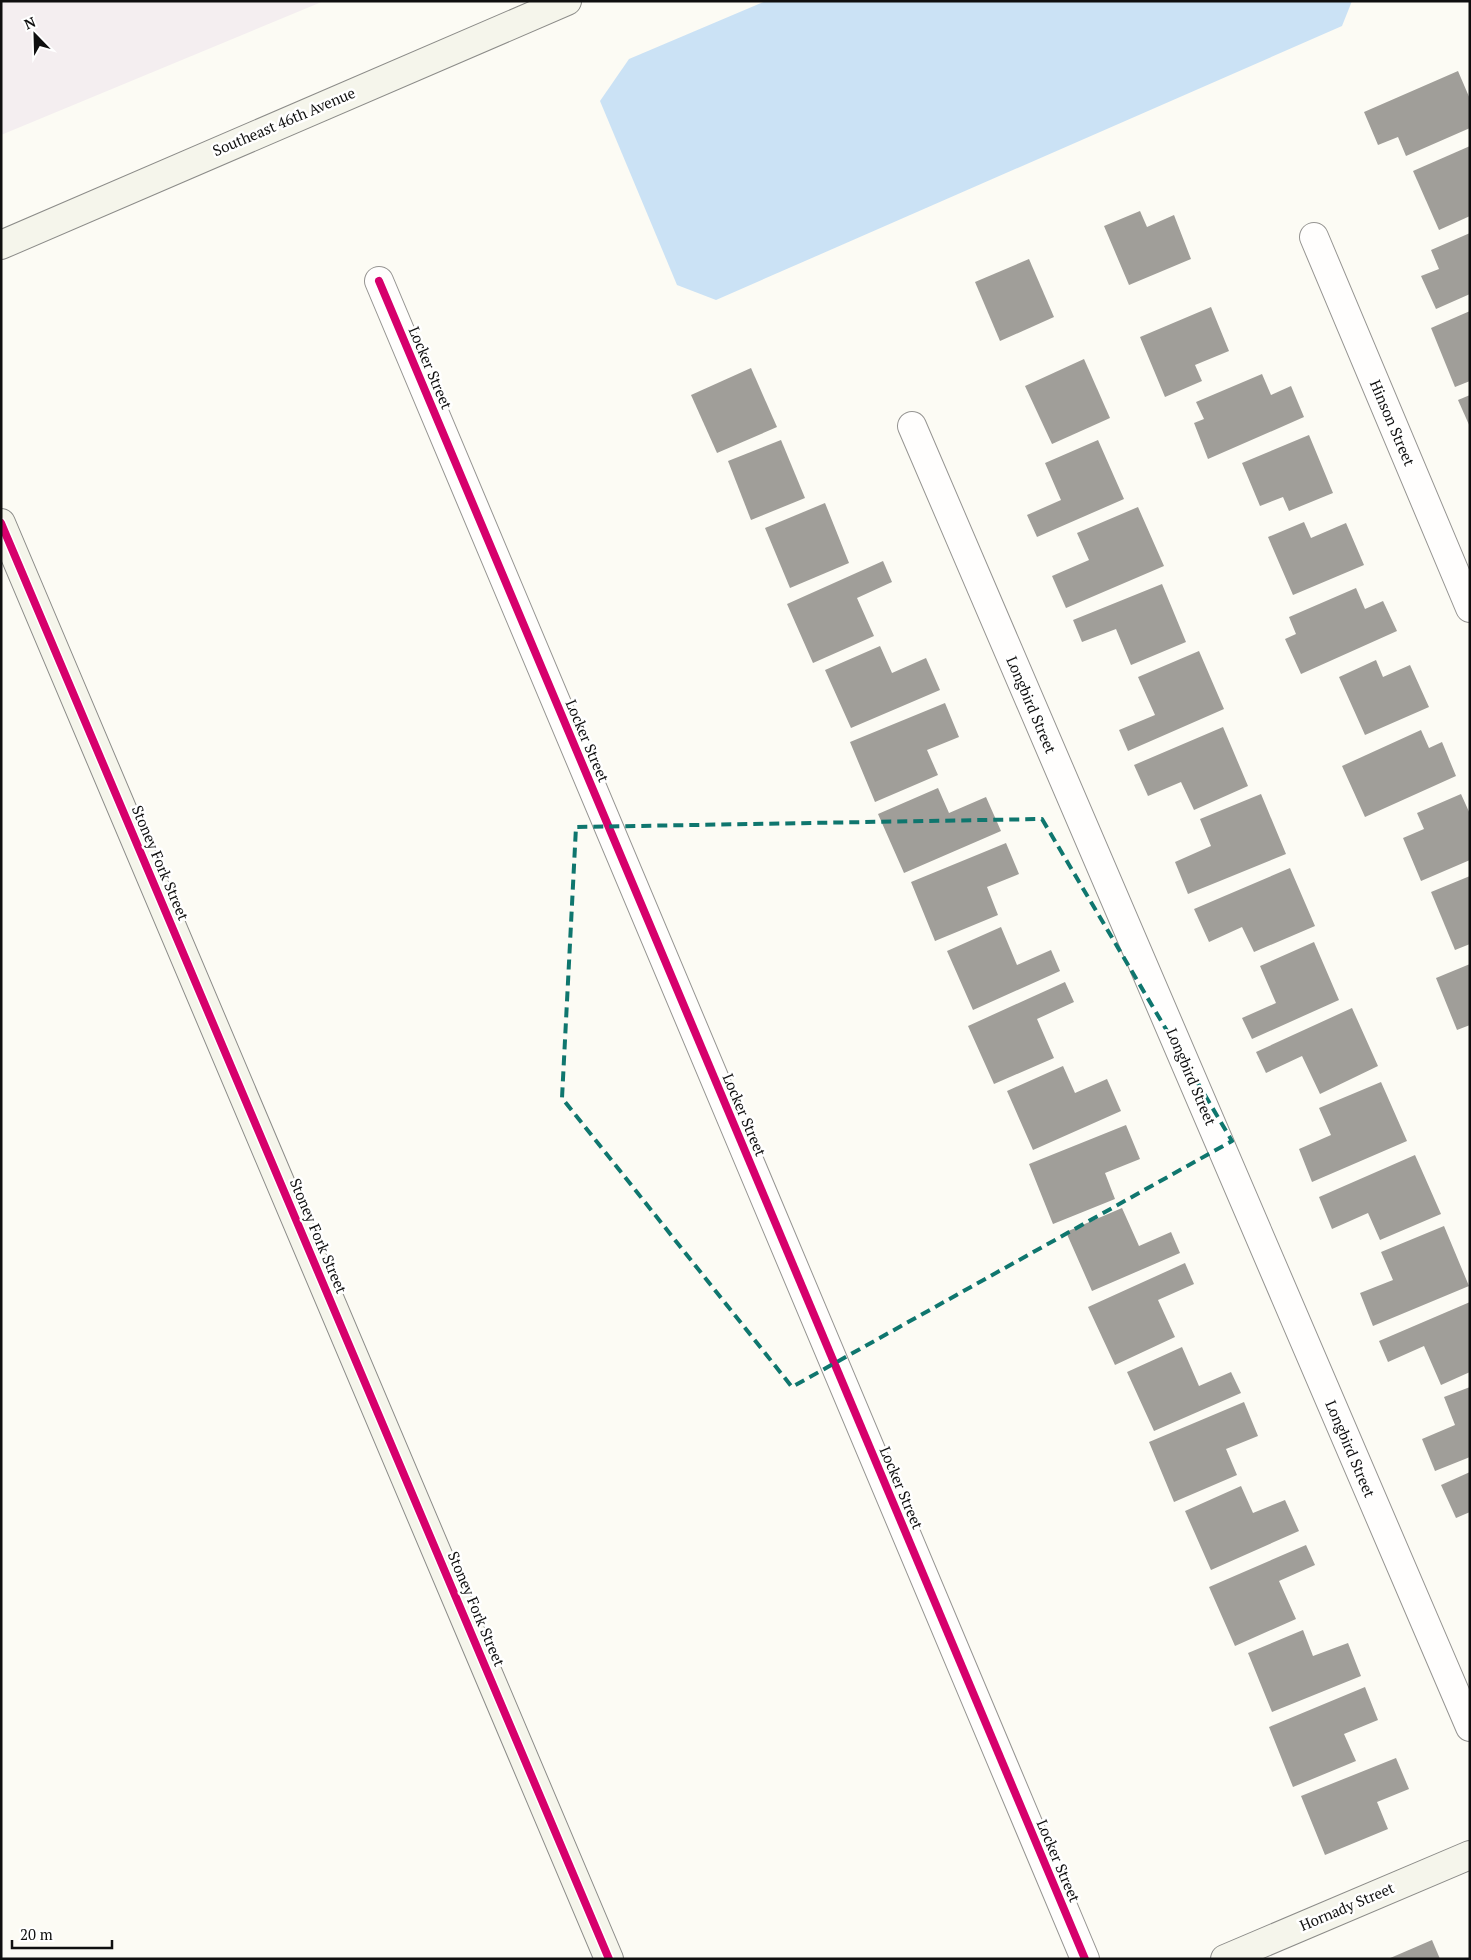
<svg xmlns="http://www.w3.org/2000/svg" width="1471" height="1960" viewBox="0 0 1471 1960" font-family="'PT Serif',serif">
	<rect width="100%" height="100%" fill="#fcfbf4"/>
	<path fill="#f4eef0" d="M1,1H324L1,135Z"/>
	<path fill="#cbe2f5" d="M766,1H1352L1342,26L716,300L677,285L600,101L629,59Z"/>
	<g fill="#a09e99">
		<path d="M1458,71L1470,99V128L1406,156L1398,137L1378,145L1364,112Z"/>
		<path d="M1470,146V216L1439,230L1413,171Z"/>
		<path d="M1140,211L1147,227L1174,215L1191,259L1129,285L1104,226Z"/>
		<path d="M1470,233V294L1436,309L1421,276L1439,269L1431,250Z"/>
		<path d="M1029,259L1054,317L1000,341L975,282Z"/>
		<path d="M1211,307L1229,351L1195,365L1202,381L1165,397L1140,337Z"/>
		<path d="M1470,311V381L1455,387L1431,328Z"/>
		<path d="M1084,359L1110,418L1052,444L1025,386Z"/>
		<path d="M751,368L777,427L717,453L691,395Z"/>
		<path d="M1262,374L1271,395L1291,386L1304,417L1208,459L1194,423L1204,419L1196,402Z"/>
		<path d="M1470,395V427L1458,400Z"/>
		<path d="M1309,435L1333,493L1289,511L1283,497L1260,506L1242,463Z"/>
		<path d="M781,440L805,498L751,520L728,461Z"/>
		<path d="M1098,440L1124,499L1037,537L1027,515L1061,500L1045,463Z"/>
		<path d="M825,503L849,563L790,588L765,528Z"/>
		<path d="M1138,507L1164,566L1066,608L1052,576L1089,560L1077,533Z"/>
		<path d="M1304,522L1311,538L1346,523L1364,565L1293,595L1268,537Z"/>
		<path d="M883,561L892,582L857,598L874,636L813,663L787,604Z"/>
		<path d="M1162,584L1186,642L1131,665L1116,629L1082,642L1073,620Z"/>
		<path d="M1356,588L1365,609L1383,601L1397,631L1301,674L1285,639L1296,634L1289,617Z"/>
		<path d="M880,646L892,673L926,658L940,690L851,728L825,670Z"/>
		<path d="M1199,651L1224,709L1128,751L1119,730L1155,715L1138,677Z"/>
		<path d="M1376,660L1383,677L1410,665L1429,707L1365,735L1339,677Z"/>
		<path d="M945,703L959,737L927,750L938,775L875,802L850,742Z"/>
		<path d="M1223,727L1248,786L1194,810L1181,782L1148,796L1134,765Z"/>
		<path d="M1421,730L1429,748L1442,742L1456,776L1365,817L1342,766Z"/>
		<path d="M938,788L949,813L986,797L1001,831L904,873L878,814Z"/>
		<path d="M1261,794L1286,854L1188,894L1175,862L1211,846L1200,819Z"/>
		<path d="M1461,794L1470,814V860L1421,881L1403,838L1424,829L1417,813Z"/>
		<path d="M1006,843L1019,874L987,887L998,915L935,941L911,882Z"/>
		<path d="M1290,868L1315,926L1254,952L1242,927L1209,942L1194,909Z"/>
		<path d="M1470,876V944L1455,950L1431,892Z"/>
		<path d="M1001,927L1017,965L1051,950L1060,971L973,1010L947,951Z"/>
		<path d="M1314,942L1339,1000L1252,1039L1242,1018L1276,1003L1260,966Z"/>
		<path d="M1470,964V1025L1457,1030L1436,978Z"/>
		<path d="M1065,982L1074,1002L1037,1019L1054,1058L994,1084L968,1026Z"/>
		<path d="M1352,1008L1378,1066L1320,1094L1302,1056L1266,1073L1256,1052Z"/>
		<path d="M1063,1066L1075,1093L1107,1079L1121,1111L1033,1150L1007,1091Z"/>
		<path d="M1381,1082L1407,1141L1312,1182L1299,1149L1331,1135L1319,1108Z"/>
		<path d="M1126,1125L1140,1159L1105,1173L1115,1199L1053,1224L1029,1164Z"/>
		<path d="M1415,1155L1441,1214L1380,1240L1368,1213L1332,1229L1319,1197Z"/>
		<path d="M1122,1208L1139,1246L1171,1232L1180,1253L1092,1291L1066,1232Z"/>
		<path d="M1444,1226L1469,1286L1373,1326L1360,1293L1393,1280L1381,1252Z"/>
		<path d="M1185,1263L1194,1284L1158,1300L1175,1337L1115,1365L1088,1307Z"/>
		<path d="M1470,1302V1372L1441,1385L1424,1346L1388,1362L1379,1341Z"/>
		<path d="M1182,1347L1199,1386L1231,1372L1241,1393L1154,1431L1127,1372Z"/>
		<path d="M1470,1387V1457L1435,1471L1422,1439L1455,1425L1444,1397Z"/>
		<path d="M1244,1402L1258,1436L1226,1449L1237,1475L1174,1502L1149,1442Z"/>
		<path d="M1470,1472V1512L1456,1518L1441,1485Z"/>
		<path d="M1241,1486L1253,1513L1285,1500L1299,1531L1211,1570L1185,1511Z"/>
		<path d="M1306,1545L1315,1565L1279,1581L1296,1619L1235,1646L1209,1587Z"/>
		<path d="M1303,1630L1313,1656L1348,1643L1361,1676L1272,1712L1248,1653Z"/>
		<path d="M1365,1687L1378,1720L1344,1734L1356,1761L1293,1787L1269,1727Z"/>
		<path d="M1396,1758L1409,1789L1377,1802L1388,1829L1325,1855L1301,1796Z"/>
		<path d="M1432,1940L1440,1959H1388Z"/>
	</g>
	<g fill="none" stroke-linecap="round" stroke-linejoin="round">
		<defs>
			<g id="street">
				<path d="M1314,237L1470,608"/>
				<path d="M379,281L1085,1959"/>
				<path d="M912,426L1470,1727"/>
			</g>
			<g id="secondary">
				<path d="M1,245L567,1"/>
				<path d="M1,523L609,1959"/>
				<path d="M1225,1959L1470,1855"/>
			</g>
		</defs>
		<use href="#street" stroke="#969592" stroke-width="30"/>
		<use href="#secondary" stroke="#8c8c89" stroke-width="30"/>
		<use href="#street" stroke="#fffefd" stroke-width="28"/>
		<use href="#secondary" stroke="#f5f5eb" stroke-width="28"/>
		<defs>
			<g id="cycleway">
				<path d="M379,281L1085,1959"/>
				<path d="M1,523L609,1959"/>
			</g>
		</defs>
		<use href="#cycleway" stroke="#fff" stroke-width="11"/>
		<use href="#cycleway" stroke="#d6006c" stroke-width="8"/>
	</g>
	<path fill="none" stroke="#0f766e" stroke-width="4" stroke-dasharray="10 6" stroke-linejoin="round" d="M1042,819L1232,1141L792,1387L562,1098L576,827Z"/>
	<g text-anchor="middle" stroke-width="5" stroke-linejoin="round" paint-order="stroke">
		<g font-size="15" fill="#0f0f0f" stroke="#fff">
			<text transform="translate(284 122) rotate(-23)" y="5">Southeast 46th Avenue</text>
			<text transform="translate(430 368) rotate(67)" y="5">Locker Street</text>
			<text transform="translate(1392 423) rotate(67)" y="5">Hinson Street</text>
			<text transform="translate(1031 705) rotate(67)" y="5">Longbird Street</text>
			<text transform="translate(587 741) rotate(67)" y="5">Locker Street</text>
			<text transform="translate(160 863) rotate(67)" y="5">Stoney Fork Street</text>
			<text transform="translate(1191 1077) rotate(67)" y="5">Longbird Street</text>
			<text transform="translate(744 1115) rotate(67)" y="5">Locker Street</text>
			<text transform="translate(318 1236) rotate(67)" y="5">Stoney Fork Street</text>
			<text transform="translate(1350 1449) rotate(67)" y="5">Longbird Street</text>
			<text transform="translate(901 1488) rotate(67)" y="5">Locker Street</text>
			<text transform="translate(476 1609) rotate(67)" y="5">Stoney Fork Street</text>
			<text transform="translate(1058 1861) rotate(67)" y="5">Locker Street</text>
			<text transform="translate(1347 1907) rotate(-23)" y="5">Hornady Street</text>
		</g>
	</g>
	<rect width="1471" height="1960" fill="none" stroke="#0f0f0f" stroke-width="5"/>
	<g transform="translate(35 35) rotate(337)" stroke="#ffffff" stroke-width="4" paint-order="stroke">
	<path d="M0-4L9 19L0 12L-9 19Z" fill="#0f0f0f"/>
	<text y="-8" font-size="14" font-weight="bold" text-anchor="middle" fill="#0f0f0f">N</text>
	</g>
	<path d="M12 1940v8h100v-8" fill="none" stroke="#0f0f0f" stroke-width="2.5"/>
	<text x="20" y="1940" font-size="15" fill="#0f0f0f" stroke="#ffffff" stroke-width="4" paint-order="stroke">20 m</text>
</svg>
